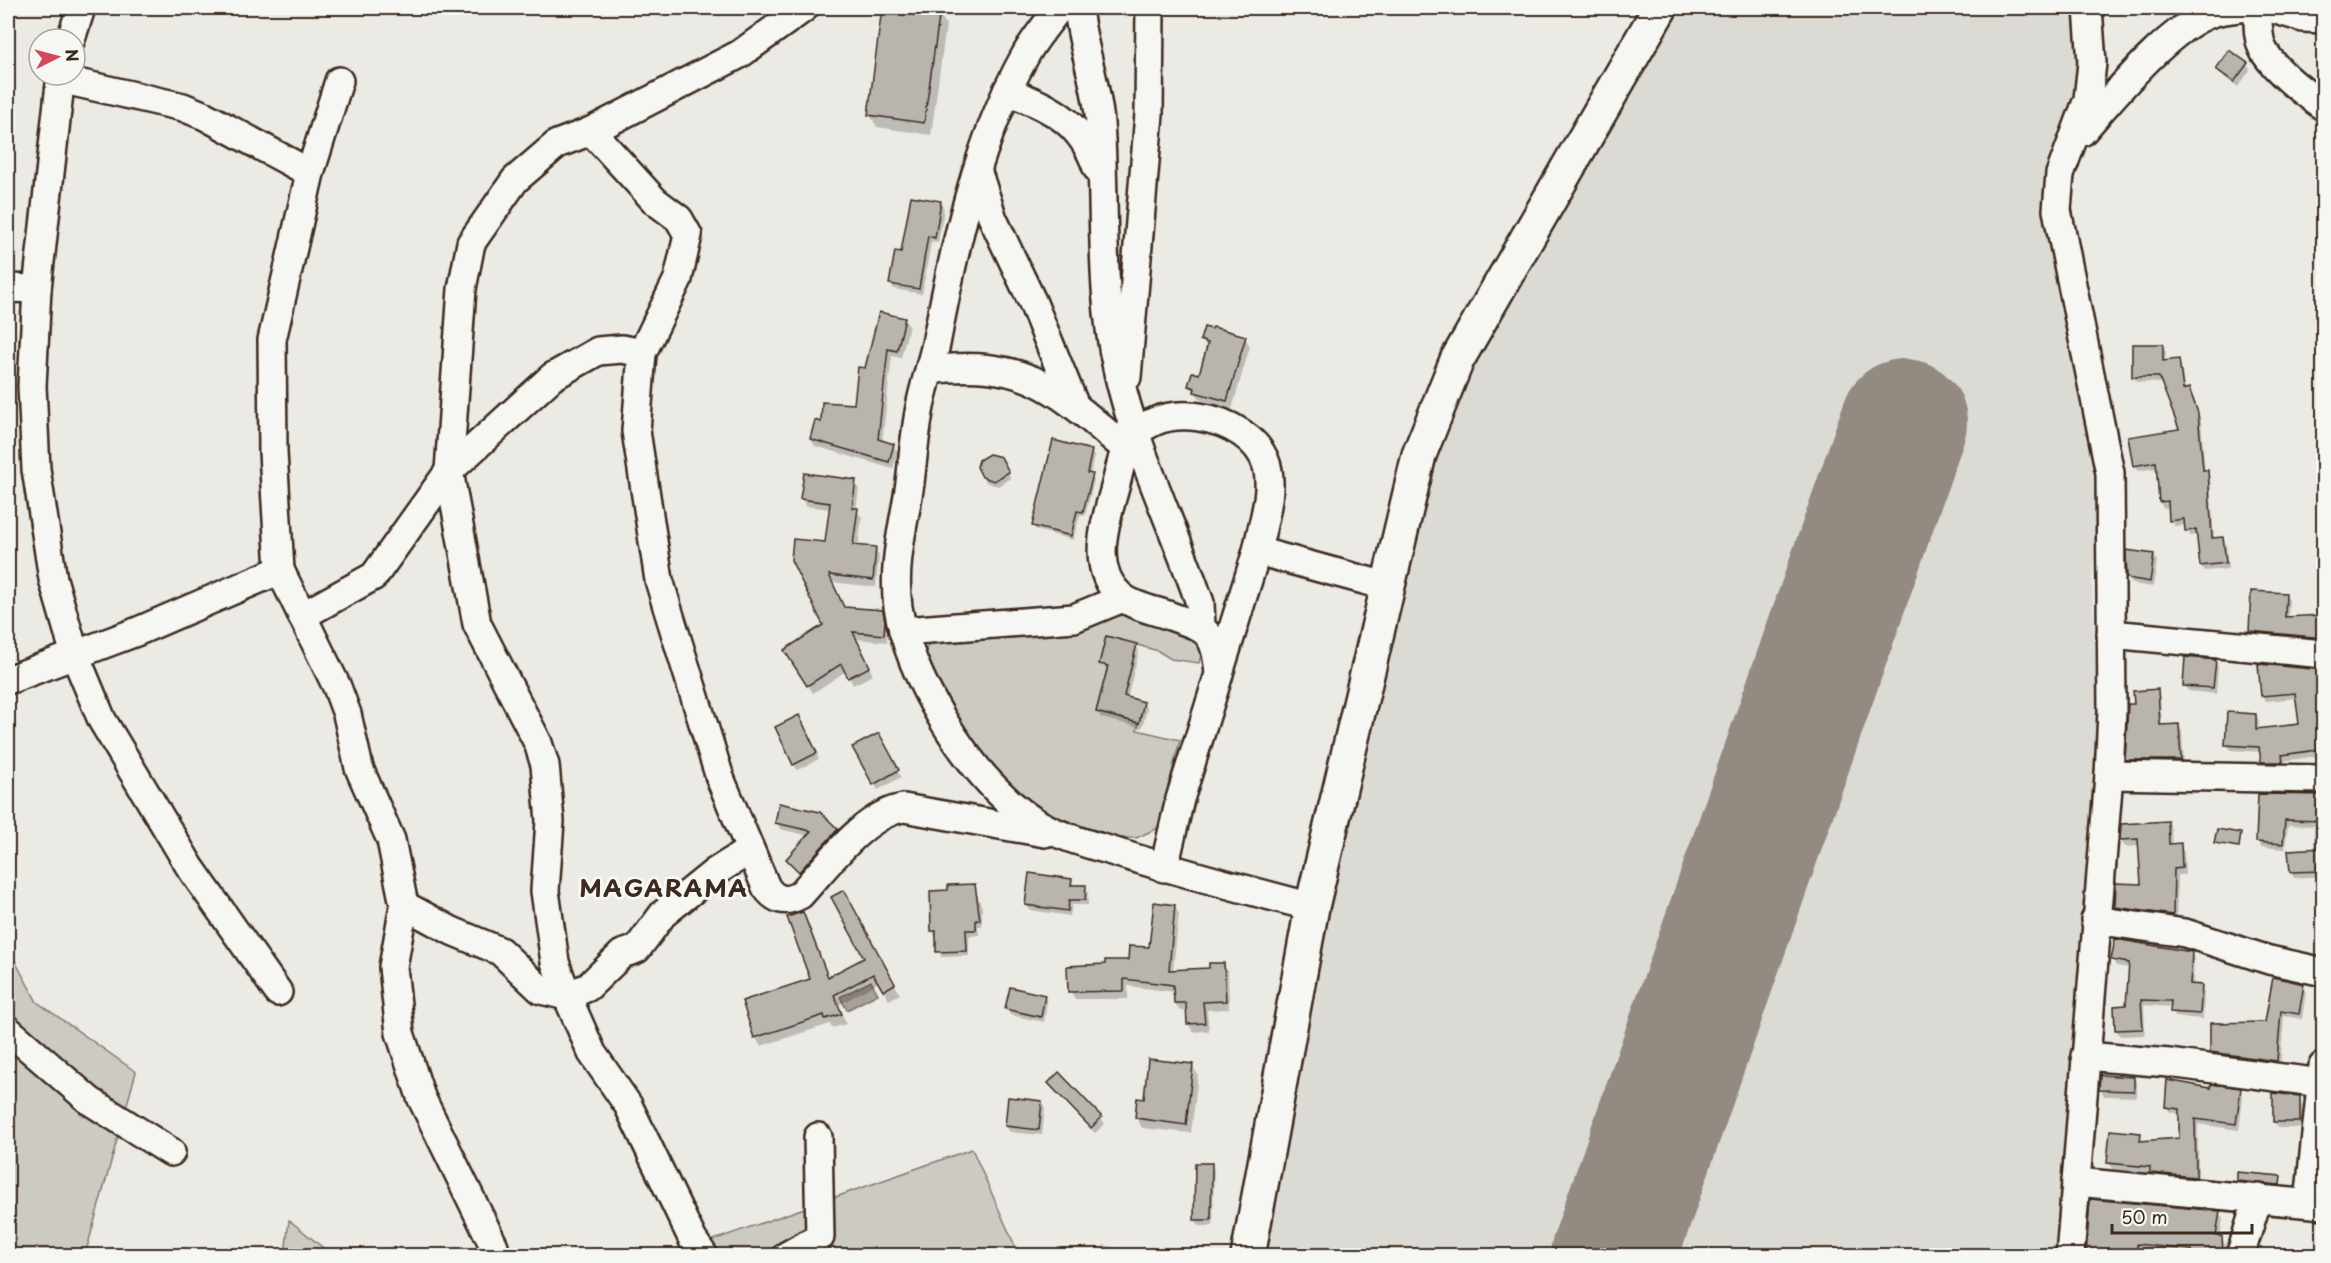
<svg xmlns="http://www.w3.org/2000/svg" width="2331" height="1263" viewBox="0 0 2331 1263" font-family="'Playpen Sans',sans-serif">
	<rect width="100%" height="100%" fill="#ebeae5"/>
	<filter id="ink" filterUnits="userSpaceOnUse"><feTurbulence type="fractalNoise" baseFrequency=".0167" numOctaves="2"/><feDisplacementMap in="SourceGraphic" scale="12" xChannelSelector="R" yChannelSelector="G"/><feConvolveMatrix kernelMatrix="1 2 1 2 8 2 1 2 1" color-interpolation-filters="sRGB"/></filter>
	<g filter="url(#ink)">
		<path fill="#dcdad4" d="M1662,8H2079L2083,57L2077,95L2050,154L2044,206L2057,294L2103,455L2092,579L2098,734L2056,1255L1261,1256L1282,1135L1409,503L1432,431Z"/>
		<g fill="#cdcac4" stroke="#847a71" stroke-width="1.5">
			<path d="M1119,613L1189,636C1201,643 1203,650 1199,663L1171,659L1158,651L1107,636L1100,663L1108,666L1096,712L1139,723L1137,730L1180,740L1158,828L1136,838H1112L1046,819L980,761L926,670V648L932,643Z"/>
			<path d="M8,948L37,1002L136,1072L85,1255H42L8,1248Z"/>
			<path d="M972,1149L1019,1255L668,1256Z"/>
			<path d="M289,1220L332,1255H285Z"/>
		</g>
		<path fill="#a8a198" stroke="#7c7167" stroke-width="1.5" d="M871,981L878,994L847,1010L840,997Z"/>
		<g fill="#0003">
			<path d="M884,8L939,12L946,25L931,135L877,127L869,114Z"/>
			<path d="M2247,64L2250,70L2238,87L2221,75L2217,69Z"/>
			<path d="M941,203L944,209L938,243L931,242L922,294L894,289L891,283L902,253Z"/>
			<path d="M904,319L909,326L901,358L892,356L882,442L893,445L898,452L893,469L815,446L811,439L822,424L855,405L866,369Z"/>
			<path d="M1245,338L1250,346L1232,409L1201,400L1190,386L1200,375L1208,350L1202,340Z"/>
			<path d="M2162,346L2166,352L2165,362L2178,361L2181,366L2185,391L2191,395L2201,420L2205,472L2210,477L2214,539L2222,538L2226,544L2228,569L2205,571L2201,566L2198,535L2190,536L2186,525L2174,526L2170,507L2163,508L2160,502L2157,468L2138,471L2134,465L2181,430L2163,383L2137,382L2133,377Z"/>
			<path d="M1091,452L1094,456L1090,475L1094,480L1085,516L1080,515L1073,540L1036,530L1033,525Z"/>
			<path d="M1000,458L1011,478L998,486L987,483L978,467Z"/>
			<path d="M855,482L859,489L856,510L862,517L858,547L875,549L879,556L876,587L831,582L844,609L882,611L886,619L887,642L855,639L873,675L853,685L846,671L813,693L786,650L825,625L826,544L830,509L806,506L802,498Z"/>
			<path d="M2154,555L2157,561L2153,587L2132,584L2128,578Z"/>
			<path d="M2285,594L2289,600L2288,619L2324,617V643L2254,637L2251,631Z"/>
			<path d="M1136,645L1139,651L1127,699L1143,703L1147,709L1142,728L1101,718L1098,712L1108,670L1101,663Z"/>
			<path d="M2215,661L2218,667L2216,694L2188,691L2184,685Z"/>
			<path d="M2324,671V755L2284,761L2285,768H2266L2261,752L2230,750L2227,744L2256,715L2259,721L2258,730L2301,725L2297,698L2266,701L2262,695Z"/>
			<path d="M2157,691L2160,697L2162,726L2178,725L2182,731L2184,765H2130L2127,759L2136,705Z"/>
			<path d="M802,723L819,759L797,770L794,764Z"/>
			<path d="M878,735L901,777L878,790L854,748Z"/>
			<path d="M2260,795L2324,796V876L2294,878L2291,872L2314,850V826L2288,825L2285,849L2261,847L2258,841Z"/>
			<path d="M819,814L841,836L803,877L788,859L809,836L780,829L777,823Z"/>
			<path d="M2167,822L2171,829L2172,845H2180L2184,852L2185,875H2178L2176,922L2120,914L2116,907L2143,885L2140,846L2125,847L2121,840L2122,825Z"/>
			<path d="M2240,834V849L2216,843Z"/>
			<path d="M1071,880L1075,887H1085L1088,893V905H1072L1070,916L1030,910L1026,905Z"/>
			<path d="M974,886L982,908V926H978L979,935L969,936V956L941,957L933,931L950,891Z"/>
			<path d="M843,892L900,994L889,1000L879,982L839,1005L846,1024L832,1028L830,1024L761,1046L755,1037L812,980L802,914L829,978L866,958Z"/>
			<path d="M1174,906L1179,914L1173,971L1210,970L1224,965L1228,972L1229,1009L1207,1010L1209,1031L1193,1032L1188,1024V1010L1180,1011L1175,1003V992L1128,986V999H1075L1070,991L1106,965L1129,962L1150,949Z"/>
			<path d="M2191,953L2194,959L2193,986L2201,987L2204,993L2203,1019L2175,1017L2172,1007L2144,1005L2145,1035L2120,1036L2116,1030L2128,1006L2130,968L2116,966L2113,960Z"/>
			<path d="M2303,985L2306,991L2302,1019L2284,1016L2280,1067L2215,1058L2211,1052L2267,1024Z"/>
			<path d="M1044,996L1047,1002L1044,1022L1010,1015L1007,1009Z"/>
			<path d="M1192,1065L1198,1075L1191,1133L1142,1128L1137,1118Z"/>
			<path d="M1059,1074L1101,1118L1105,1124L1095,1133L1053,1089L1050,1083Z"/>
			<path d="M2134,1078L2137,1084V1097L2104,1096L2101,1090Z"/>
			<path d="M2212,1089L2240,1090L2243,1096L2239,1130L2198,1124V1183L2155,1179L2152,1173L2112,1169L2109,1163L2140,1134L2143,1142L2180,1140V1114L2170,1112L2166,1106Z"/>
			<path d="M2274,1094L2299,1097L2302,1104V1128H2278L2274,1122Z"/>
			<path d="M1041,1102L1045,1108L1042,1135L1010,1132L1006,1126Z"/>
			<path d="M1211,1164L1214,1170L1213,1226H1199L1196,1220Z"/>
			<path d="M2280,1178L2281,1187L2240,1183L2239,1181Z"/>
			<path d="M2219,1213L2223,1219L2220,1236L2225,1244L2226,1256L2164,1253V1256H2087Z"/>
			<path d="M1104,1245L1128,1251L1131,1256H1102Z"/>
		</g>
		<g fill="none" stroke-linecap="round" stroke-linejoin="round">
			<path stroke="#938a82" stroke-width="126" d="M1613,1256L1904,422"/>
		</g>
		<g fill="#bab4ae" stroke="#3b2a1e" stroke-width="1.5">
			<path d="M882,8L940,10L924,123L868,115Z"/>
			<path d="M2229,50L2248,63L2234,82L2216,69Z"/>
			<path d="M911,196L941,201L935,238L928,236L919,289L889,284L895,251L901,252Z"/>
			<path d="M879,312L905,318L897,351L888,349L878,439L894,444L889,462L810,439L815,420L821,422L822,402L854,404L858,367L865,368Z"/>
			<path d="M1204,327L1212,329L1213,327L1246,336L1227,401L1194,392L1195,388L1188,386L1192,372L1199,374L1208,343L1200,340Z"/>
			<path d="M2132,344H2163V361L2179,359L2183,390L2189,388L2198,413L2203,470H2208L2212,538L2223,537L2226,563L2200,566L2196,530L2185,531L2184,519L2169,521L2168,501L2159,502L2156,462L2133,466L2128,437L2179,429L2159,377H2132Z"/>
			<path d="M1053,440L1092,450L1087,473L1093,474L1083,512L1077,511L1071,536L1032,526Z"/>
			<path d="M989,454L1001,457L1009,472L994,481L982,477L977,467L979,460Z"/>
			<path d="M804,473L856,480L852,508H858L853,545L876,547L873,580L829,575L844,607L883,610L885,621L884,635L853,632L870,667L848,678L841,664L807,686L784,650L823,625L791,560L793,539L825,542L830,503L800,499Z"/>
			<path d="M2126,550L2154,554L2150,582L2127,578Z"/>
			<path d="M2251,591L2286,593L2285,617L2324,615V638L2249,631Z"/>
			<path d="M1106,636L1137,644L1124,696L1144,702L1139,723L1096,712L1108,666L1099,664Z"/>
			<path d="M2185,657L2216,660L2213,688L2183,686Z"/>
			<path d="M2258,664L2324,670V693L2320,692L2324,749L2282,755L2283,762H2261L2259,747L2225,745L2227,712L2256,714V729L2299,724L2295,693L2261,696Z"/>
			<path d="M2158,689L2160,725L2179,724L2181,760H2125L2128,704H2134L2133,691Z"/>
			<path d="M799,715L817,753L793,765L775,727Z"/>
			<path d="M879,733L899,770L873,785L852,747Z"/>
			<path d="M2258,794L2324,795V821L2285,820L2283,844L2256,842Z"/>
			<path d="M779,803L820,812L838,829L799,872L786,859L811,831L775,823Z"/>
			<path d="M2168,821L2169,844L2181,843L2182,868L2174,869L2173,915L2115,907L2116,883L2141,884L2138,839L2120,840L2121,824Z"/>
			<path d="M2217,829L2241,833L2239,847L2214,843Z"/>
			<path d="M2324,848V871L2290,872L2288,850Z"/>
			<path d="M1029,873L1072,879L1071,885H1086L1085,900H1069L1068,911L1025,905Z"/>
			<path d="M975,884L980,920H976V930H966L967,951L936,952V931H931L930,891L948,890V885Z"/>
			<path d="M844,890L895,984L883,991L873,974L834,995L842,1014L825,1019L824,1015L754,1038L742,1001L810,979L787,917L803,912L828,977L864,958L831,897Z"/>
			<path d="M1154,902L1175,905L1169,970L1209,968V963H1224L1226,1001L1203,1002L1205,1023L1187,1024L1186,1003H1174L1173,985L1124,979V991L1068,992L1067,966L1105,964V960H1128L1129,946L1149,947Z"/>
			<path d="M2115,939L2192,952L2190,984L2202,985L2200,1014L2170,1012L2171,1001L2141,1000L2143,1029L2115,1030L2114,1006L2126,1005L2129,963L2111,960Z"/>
			<path d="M2273,977L2304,984L2299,1014L2281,1011L2277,1061L2210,1052V1023L2265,1022Z"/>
			<path d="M1010,987L1045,995L1041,1017L1005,1009Z"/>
			<path d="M1148,1059L1193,1064L1186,1125L1135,1118L1137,1098L1144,1099Z"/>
			<path d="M1059,1072L1102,1117L1091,1128L1048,1083Z"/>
			<path d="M2100,1075L2134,1077V1091L2099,1090Z"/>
			<path d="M2167,1080L2211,1088V1084L2241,1088L2236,1124L2195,1119L2196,1177L2150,1173V1167L2107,1163L2110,1130L2141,1133L2140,1141L2179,1138V1109L2165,1107Z"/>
			<path d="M2273,1093L2300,1096V1122H2273Z"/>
			<path d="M1008,1097L1042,1101L1039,1130L1005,1126Z"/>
			<path d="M1195,1163H1212L1211,1220H1194Z"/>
			<path d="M2237,1172L2281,1176L2280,1185L2237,1181Z"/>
			<path d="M2090,1199L2220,1211L2216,1236H2222L2223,1256H2193L2192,1250L2137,1244V1256H2086Z"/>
		</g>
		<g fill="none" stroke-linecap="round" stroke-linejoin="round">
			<defs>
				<g id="minor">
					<path d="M1059,8C1048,23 1034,39 1025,56C977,141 954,248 936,344C931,365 924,386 920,407C915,432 913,458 910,483C904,525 892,564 898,607C910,678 964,767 1021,812C1050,835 1083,842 1118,853C1182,873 1247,890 1312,907"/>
					<path d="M1078,8C1082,47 1097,84 1100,123C1106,202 1099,291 1117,368C1135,449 1173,525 1200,603L1201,627"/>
					<path d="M2258,8C2258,22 2257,41 2265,53C2279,74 2304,92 2324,107"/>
					<path d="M2270,8L2303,18L2324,19"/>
					<path d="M71,39L81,8"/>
					<path d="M61,75L37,289L32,386L36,469L53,579L75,655L102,720L190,867L278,992"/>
					<path d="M60,79L183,107L205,116L310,173"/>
					<path d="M339,81L310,173L272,340L273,452L280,570L337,687L347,714L359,768L391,840L404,905L393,967L400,1033L421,1097L494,1246"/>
					<path d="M1007,91C1051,108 1081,121 1097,168"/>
					<path d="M591,131L655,201L679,219L688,235L678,279L642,353L636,431L659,580L668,610L720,778L766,887C775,900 785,903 800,895C826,867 865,813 904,808L1045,833"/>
					<path d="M2082,132C2111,99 2170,26 2212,13C2221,10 2231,9 2240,8"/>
					<path d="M978,173L993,219L1033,303L1075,406"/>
					<path d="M8,288L37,289"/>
					<path d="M930,370C1027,358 1057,390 1126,449"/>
					<path d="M1127,377L1149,114L1150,8"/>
					<path d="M302,616L374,576L449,471L552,377L598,351L622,349L642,353"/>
					<path d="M903,631L1074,618L1123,598"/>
					<path d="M2111,634L2324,654"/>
					<path d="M1220,670L1257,551"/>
					<path d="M8,680L136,632L280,570"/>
					<path d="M2109,775L2324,779"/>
					<path d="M1164,868L1180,799L1219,674C1218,662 1217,649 1211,639C1203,625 1186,622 1173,617C1158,611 1134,607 1122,597C1089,570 1105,524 1114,491C1118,478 1120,464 1125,451C1147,393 1252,413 1267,466C1274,492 1262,525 1257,551L1386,586"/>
					<path d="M404,905L452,931L500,951L541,990L567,996L588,987L622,954L637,949L663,914L715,872L750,850"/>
					<path d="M2095,920L2185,933L2269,960L2324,972"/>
					<path d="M8,1030L90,1101L171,1152"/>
					<path d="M2085,1056L2169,1063L2321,1083"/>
					<path d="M2076,1182L2324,1205"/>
					<path d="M2309,1203L2323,1066"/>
					<path d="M704,1256L693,1240L628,1105L592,1053L567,996L555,962L545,891L550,821L545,765L538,743L477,624L449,471L462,289L471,243L515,180L557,144L591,131L740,54L804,8"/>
					<path d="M786,1256L820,1237L818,1137"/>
					<path d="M2070,1256L2109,775L2112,711L2110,473L2057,210L2060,174L2088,99L2092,63L2088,8"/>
					<path d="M2240,1256L2258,1198"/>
				</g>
				<path id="major" d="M1248,1256L1312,907L1419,455L1457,360L1660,8"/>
			</defs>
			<use href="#minor" stroke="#3b2a1e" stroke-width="32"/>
			<use href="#major" stroke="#3b2a1e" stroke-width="38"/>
			<use href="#minor" stroke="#f6f6f2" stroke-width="27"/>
			<use href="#major" stroke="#f6f6f2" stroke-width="33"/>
		</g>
	</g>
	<g text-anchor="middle" stroke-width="6" stroke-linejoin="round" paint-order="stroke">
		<g font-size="24" font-weight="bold" letter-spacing="1.5" fill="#3b2a1e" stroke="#f6f6f2">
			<text x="664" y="897">MAGARAMA</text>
		</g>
	</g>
	<rect width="2331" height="1263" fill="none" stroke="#f6f6f2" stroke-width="30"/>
	<rect x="15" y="15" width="2301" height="1233" fill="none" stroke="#3b2a1e" stroke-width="2" filter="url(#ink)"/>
	<g transform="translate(57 57) rotate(84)"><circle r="28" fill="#f6f6f2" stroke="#aba49d" stroke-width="1.5"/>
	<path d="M0-4.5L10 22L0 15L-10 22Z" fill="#d1495b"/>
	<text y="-9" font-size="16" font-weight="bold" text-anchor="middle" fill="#3b2a1e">N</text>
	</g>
	<path d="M2112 1224v9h140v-9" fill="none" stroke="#3b2a1e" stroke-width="3"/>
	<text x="2121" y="1224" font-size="18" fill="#3b2a1e" stroke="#f6f6f2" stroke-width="4.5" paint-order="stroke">50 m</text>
</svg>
